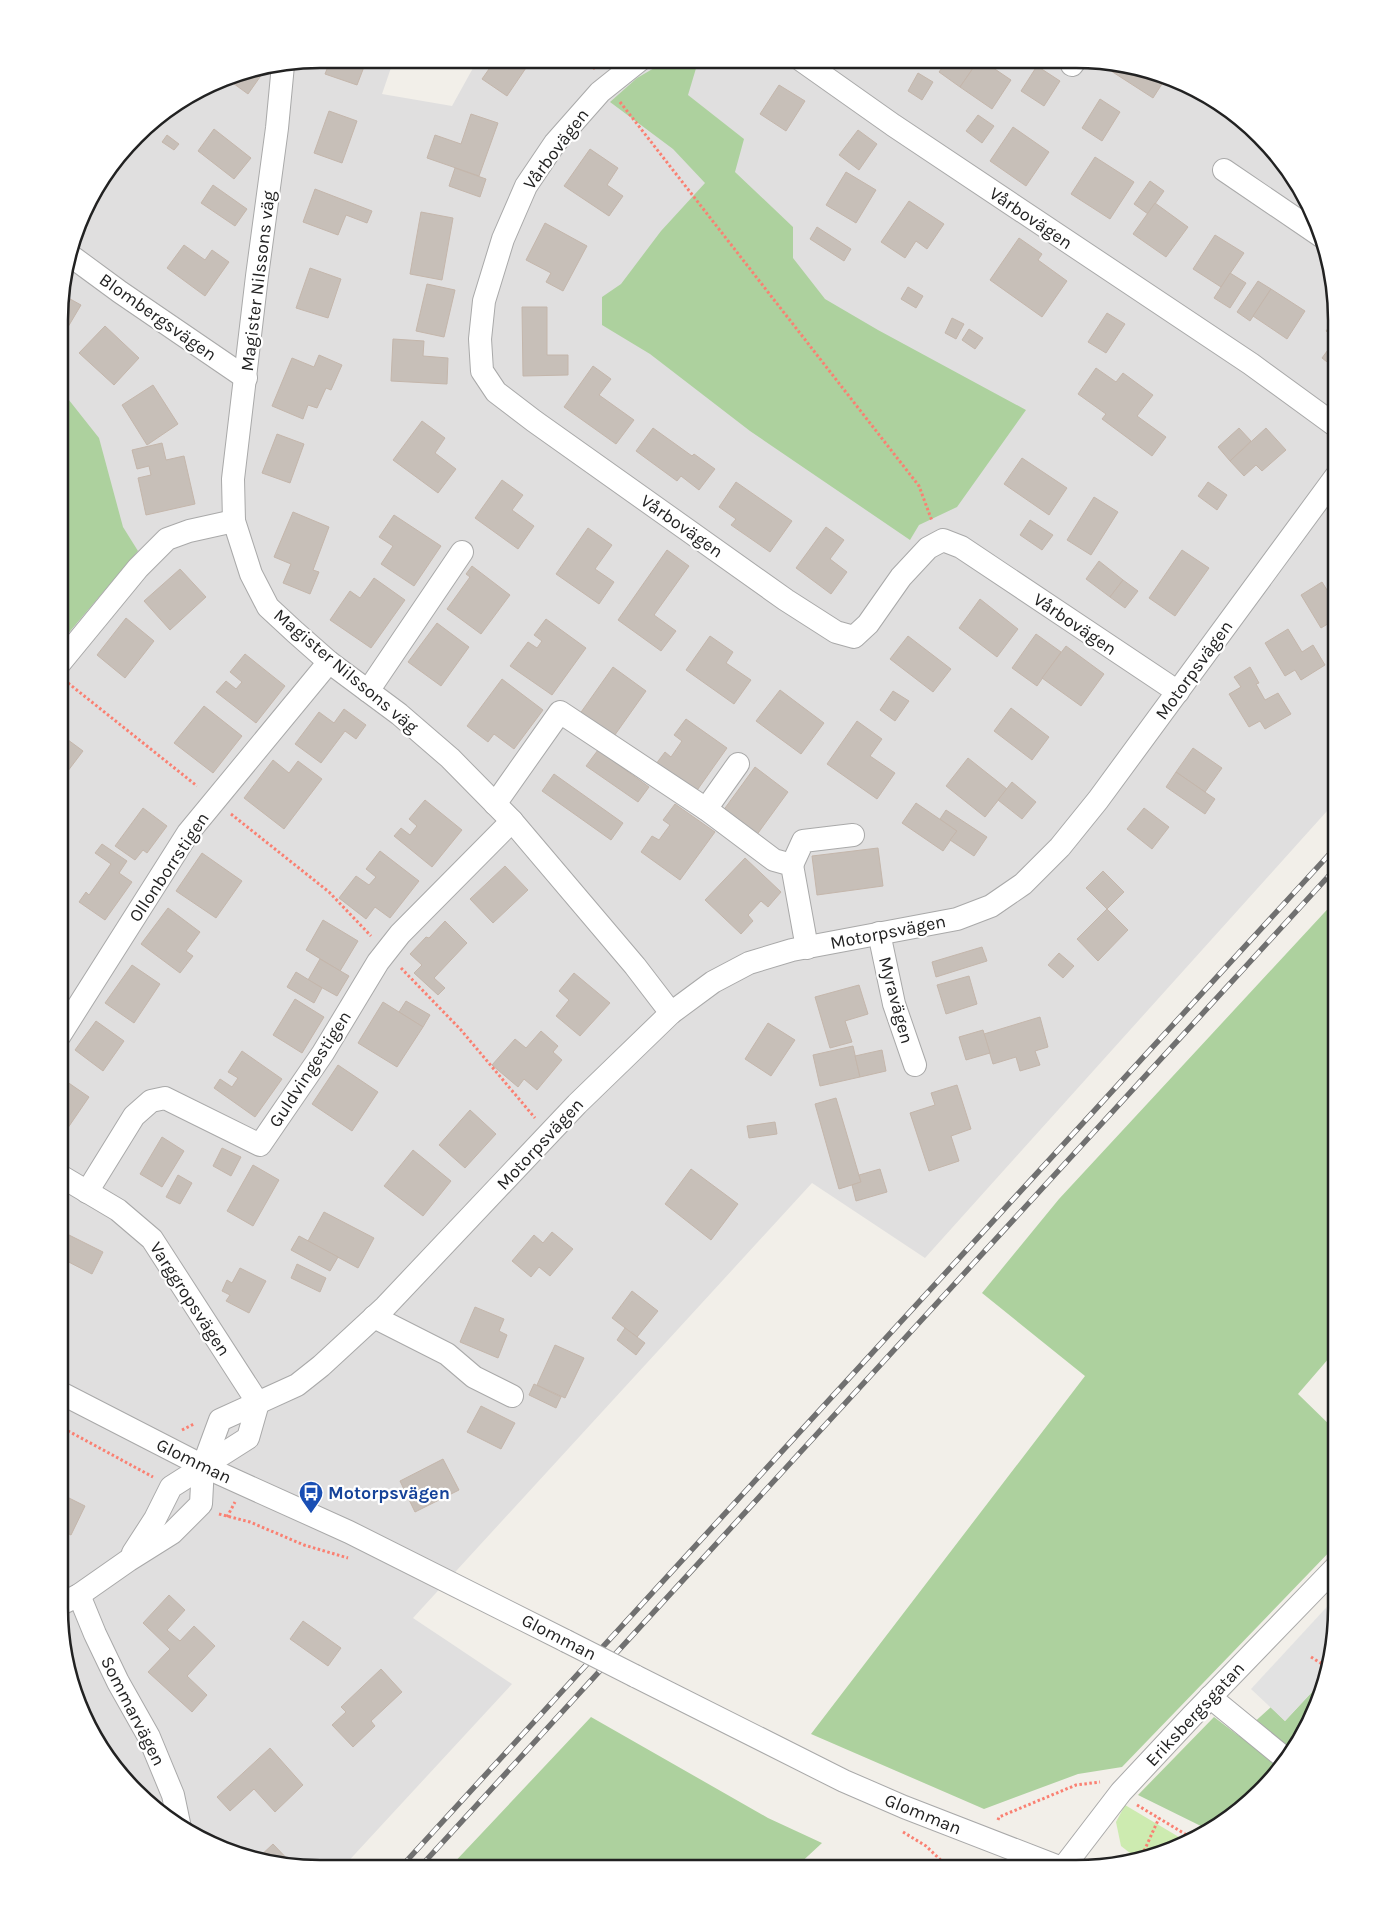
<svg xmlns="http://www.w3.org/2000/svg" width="1395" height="1928" viewBox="0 0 1395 1928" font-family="Karla,sans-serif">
	<rect width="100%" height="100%" fill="#f2efe9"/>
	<path fill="#e0dfdf" d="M320,59H394L382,94L452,106L478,59L1110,61L1176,79L1234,112L1272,148L1309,204L1327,252L1336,319V801L925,1258L812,1183L413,1618L512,1684L343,1867H286L220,1850L174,1825L123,1780L86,1724L68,1676L59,1609L61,285L94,189L148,123L235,73Z"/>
	<path fill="#cdebb0" d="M1125,1805L1189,1843L1139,1860L1121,1846L1116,1822Z"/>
	<g fill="#add19e">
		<path d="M668,60H694L697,65L688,95L744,139L735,172L793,227V258L825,299L878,330L1026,410L957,507L919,525L910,540L750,431L650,354L602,325V297L621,284L661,231L705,183L673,149L610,102L637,78Z"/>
		<path d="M61,390L99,438L123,527L138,551L60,643Z"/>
		<path d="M1336,900V1350L1298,1394L1336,1431V1545L1122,1767L1078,1774L984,1809L811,1734L1085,1376L982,1293L1059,1199Z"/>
		<path d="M1325,1678L1322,1693L1292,1754L1247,1805L1209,1830L1138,1795L1214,1717L1239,1736L1271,1707L1285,1721Z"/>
		<path d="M591,1717L768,1818L822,1843L795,1868H449Z"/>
	</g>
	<path fill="#e2e2e2" d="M1336,1597V1626L1325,1678L1285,1721L1251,1689Z"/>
	<g fill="#c7bfb8" stroke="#c4b6ab">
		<path d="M331,59H367L357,85L325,74Z"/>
		<path d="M496,59H532L507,96L482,79Z"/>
		<path d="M947,61H978L960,87L939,72Z"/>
		<path d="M978,61H983L1011,80L992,109L960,87Z"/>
		<path d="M1112,62L1167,76L1153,98L1108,69Z"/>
		<path d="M1037,66L1060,81L1044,106L1021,91Z"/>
		<path d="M267,67L248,94L226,78L235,73Z"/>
		<path d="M918,73L933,82L922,100L908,91Z"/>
		<path d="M779,85L805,101L786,131L760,114Z"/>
		<path d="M1100,99L1120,112L1102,141L1082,128Z"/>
		<path d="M329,111L357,121L342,163L314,153Z"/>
		<path d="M471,114L498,123L479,176L427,158L435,135L461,144Z"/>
		<path d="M978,115L994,126L982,143L966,131Z"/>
		<path d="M1013,127L1049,152L1026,186L990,161Z"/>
		<path d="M214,129L251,158L234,179L198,151Z"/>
		<path d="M858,130L877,144L859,170L839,155Z"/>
		<path d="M167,135L179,144L174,150L162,142Z"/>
		<path d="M590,149L618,168L607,185L623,196L609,216L564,186Z"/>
		<path d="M1095,157L1134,182L1110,219L1071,194Z"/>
		<path d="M455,168L486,179L480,197L449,186Z"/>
		<path d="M846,172L876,190L856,223L826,205Z"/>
		<path d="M1150,181L1164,191L1148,214L1134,204Z"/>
		<path d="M213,185L247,209L235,226L201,203Z"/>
		<path d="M315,189L372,211L367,223L346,215L338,235L303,222Z"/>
		<path d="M909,201L944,224L927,249L916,241L905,258L881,242Z"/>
		<path d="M1155,203L1188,227L1166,257L1133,234Z"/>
		<path d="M421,212L453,218L442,280L410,274Z"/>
		<path d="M545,223L587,246L563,291L546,282L551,273L526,260Z"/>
		<path d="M817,227L851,249L844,261L810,239Z"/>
		<path d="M1215,235L1244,253L1221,287L1193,269Z"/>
		<path d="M1019,238L1042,254L1038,260L1067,281L1042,317L990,280Z"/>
		<path d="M184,245L205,260L212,250L229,262L205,296L167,268Z"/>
		<path d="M310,268L341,279L328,318L296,308Z"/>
		<path d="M1230,273L1246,283L1230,308L1214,298Z"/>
		<path d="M1258,281L1271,289L1250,321L1237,312Z"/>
		<path d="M427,284L455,290L444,337L416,331Z"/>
		<path d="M908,287L923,296L916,308L901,299Z"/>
		<path d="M1271,289L1305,311L1287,339L1253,316Z"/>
		<path d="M61,294L81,305L62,337L61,336Z"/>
		<path d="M522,307H547V355H568V375L523,376Z"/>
		<path d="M1107,313L1125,324L1106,353L1088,342Z"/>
		<path d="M952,318L964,324L956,339L945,333Z"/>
		<path d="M1336,318V339L1326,331Z"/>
		<path d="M105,326L139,358L114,385L79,353Z"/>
		<path d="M969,329L983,338L975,349L962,340Z"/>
		<path d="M393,339L424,341L423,356L448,358L447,384L391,381Z"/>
		<path d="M1336,339V369L1322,358Z"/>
		<path d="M319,355L342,365L331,390L326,388L317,408L308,405L303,419L272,406L292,358L314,367Z"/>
		<path d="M593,366L611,379L599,395L634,420L616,444L564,407Z"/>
		<path d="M1096,368L1116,382L1123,373L1153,395L1137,416L1166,437L1152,456L1102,419L1106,414L1078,394Z"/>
		<path d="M153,385L178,424L147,445L122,405Z"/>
		<path d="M422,421L445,438L435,453L456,469L438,493L393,460Z"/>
		<path d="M653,428L692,456L694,454L715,469L699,490L681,476L677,481L636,451Z"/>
		<path d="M1239,428L1251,441L1230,461L1218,447Z"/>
		<path d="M1266,428L1286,450L1262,471L1256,465L1244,476L1230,461Z"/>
		<path d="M277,434L304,444L290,483L262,473Z"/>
		<path d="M162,443L166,460L184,456L195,504L146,515L138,478L151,475L149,466L137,469L132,450Z"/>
		<path d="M1022,458L1067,488L1049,515L1004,484Z"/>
		<path d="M502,480L523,495L512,510L534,526L518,549L475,518Z"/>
		<path d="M736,482L792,521L770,552L731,525L736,519L719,507Z"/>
		<path d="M1208,482L1227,495L1217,510L1198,496Z"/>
		<path d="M1094,497L1118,512L1091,555L1067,540Z"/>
		<path d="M293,512L329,527L313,570L319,572L310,594L283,583L291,564L274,557Z"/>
		<path d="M394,515L441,546L414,586L381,564L393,546L379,537Z"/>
		<path d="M1030,520L1053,535L1042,550L1020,535Z"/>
		<path d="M826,527L844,540L830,559L847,572L831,594L796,568Z"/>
		<path d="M588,528L612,545L595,569L614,582L599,604L556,574Z"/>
		<path d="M667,550L689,566L654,615L676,631L661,651L618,620Z"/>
		<path d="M1182,550L1209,568L1175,616L1149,598Z"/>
		<path d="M1099,561L1123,580L1110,597L1086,579Z"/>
		<path d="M472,566L510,595L481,634L447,609L470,577L466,574Z"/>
		<path d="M180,569L206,597L170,630L144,601Z"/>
		<path d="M374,578L405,600L371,648L330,620L350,591L360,598Z"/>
		<path d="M1123,580L1138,591L1125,608L1110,597Z"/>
		<path d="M1322,582L1327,590L1336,585V619L1321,628L1301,595Z"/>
		<path d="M980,599L1018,629L997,657L959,628Z"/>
		<path d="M126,618L154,641L125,678L97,655Z"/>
		<path d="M546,619L586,648L552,695L510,666L528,642L537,648L542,641L534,635Z"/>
		<path d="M437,623L469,647L441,686L408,662Z"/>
		<path d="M1288,629L1302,652L1313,645L1325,665L1301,680L1295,670L1285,676L1265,643Z"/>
		<path d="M1036,634L1061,652L1037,686L1012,668Z"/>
		<path d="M710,636L733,652L726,663L751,680L734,704L686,670Z"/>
		<path d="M908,636L951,669L933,692L890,659Z"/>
		<path d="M1066,646L1104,674L1081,706L1042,678Z"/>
		<path d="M245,654L285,686L256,723L216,692L226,681L236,689L242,682L230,672Z"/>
		<path d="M613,667L646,691L612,739L579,715Z"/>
		<path d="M1250,667L1259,683L1256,684L1265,700L1278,693L1291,714L1265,729L1260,721L1249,727L1229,694L1241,687L1234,677Z"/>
		<path d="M502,679L543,710L514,749L494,734L488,742L467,726Z"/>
		<path d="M780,690L824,723L801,754L756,721Z"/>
		<path d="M893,691L909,701L895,721L880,710Z"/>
		<path d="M204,706L242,736L213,773L174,743Z"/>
		<path d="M1011,708L1049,737L1032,760L994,731Z"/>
		<path d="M344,709L366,725L356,739L345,731L321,763L295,744L319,712L334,723Z"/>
		<path d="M686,719L727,748L693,796L653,768L665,752L671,757L682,741L674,735Z"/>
		<path d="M857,721L882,739L870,756L895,773L877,799L827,764Z"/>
		<path d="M60,734L83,751L61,780H60Z"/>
		<path d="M1193,748L1222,768L1205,792L1176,772Z"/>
		<path d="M598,750L649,787L638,802L586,766Z"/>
		<path d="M968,758L1007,789L985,817L946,786Z"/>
		<path d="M273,760L289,773L298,761L322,779L284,829L244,798Z"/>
		<path d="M755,767L788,792L753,840L720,815Z"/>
		<path d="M1176,772L1215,799L1205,814L1166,787Z"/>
		<path d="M554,774L623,823L611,840L542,791Z"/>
		<path d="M1012,782L1036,802L1022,819L998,800Z"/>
		<path d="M425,800L462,830L432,867L394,836L401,828L410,835L417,826L409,819Z"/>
		<path d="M916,803L957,831L943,851L902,823Z"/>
		<path d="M675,804L715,832L680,880L641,852L652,836L659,840L670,825L663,820Z"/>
		<path d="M143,808L167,826L147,853L143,850L135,860L115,846Z"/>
		<path d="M1144,808L1169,827L1152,849L1127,829Z"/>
		<path d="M946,810L987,837L974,856L950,840L957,831L940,819Z"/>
		<path d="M102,844L127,861L119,873L132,882L105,920L79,902L86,892L89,895L111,864L95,853Z"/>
		<path d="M878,848L883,886L817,895L812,856Z"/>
		<path d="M380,851L419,881L390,918L375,907L366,919L339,898L356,876L369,885L376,877L366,869Z"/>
		<path d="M202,853L242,881L216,918L176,891Z"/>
		<path d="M745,858L781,892L768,907L761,901L748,915L753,921L741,934L705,900Z"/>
		<path d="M505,866L528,890L493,923L470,899Z"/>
		<path d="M1103,871L1124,892L1107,909L1086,888Z"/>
		<path d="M168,908L200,932L186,951L193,956L180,973L141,944Z"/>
		<path d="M1107,909L1128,930L1098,961L1077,939Z"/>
		<path d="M323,920L358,941L340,971L306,950Z"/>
		<path d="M445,921L467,943L434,978L445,988L438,995L414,973L422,965L410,954L426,937L429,938Z"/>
		<path d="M982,947L987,961L936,977L932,962Z"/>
		<path d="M1059,953L1074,966L1063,978L1048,965Z"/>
		<path d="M320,959L349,976L337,996L308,980Z"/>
		<path d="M132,965L160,984L134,1023L105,1003Z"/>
		<path d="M296,972L322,988L314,1003L287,987Z"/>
		<path d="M574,973L610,1003L580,1036L556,1016L569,1000L559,991Z"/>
		<path d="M969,976L977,1004L946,1014L937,985Z"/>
		<path d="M859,985L868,1014L845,1021L852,1042L830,1048L815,997Z"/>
		<path d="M295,999L324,1017L302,1053L273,1035Z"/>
		<path d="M406,1001L430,1015L423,1027L399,1012Z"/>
		<path d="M383,1002L423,1027L397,1067L358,1043Z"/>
		<path d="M1040,1017L1048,1047L1035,1051L1040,1065L1020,1071L1016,1057L993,1064L984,1034Z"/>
		<path d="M96,1021L124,1041L103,1071L75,1050Z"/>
		<path d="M768,1023L795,1040L771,1076L745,1059Z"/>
		<path d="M983,1030L990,1053L966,1060L959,1037Z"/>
		<path d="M541,1031L558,1046L553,1052L562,1060L537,1090L524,1079L518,1087L492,1065L515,1039L526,1048Z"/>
		<path d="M853,1046L860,1077L820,1086L813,1055Z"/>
		<path d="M882,1050L886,1071L860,1077L855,1056Z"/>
		<path d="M242,1051L282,1079L255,1117L214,1088L220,1079L232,1087L238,1078L228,1072Z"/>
		<path d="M338,1065L378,1092L352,1131L312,1104Z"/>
		<path d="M60,1077L89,1097L63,1135L60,1133Z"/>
		<path d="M957,1085L971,1129L951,1136L959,1161L929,1171L910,1113L935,1105L931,1093Z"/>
		<path d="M836,1098L861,1182L839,1189L815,1104Z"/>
		<path d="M470,1110L496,1134L465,1168L439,1145Z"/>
		<path d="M775,1122L777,1134L749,1138L747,1126Z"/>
		<path d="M162,1137L184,1151L162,1187L140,1174Z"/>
		<path d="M222,1148L241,1157L231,1176L213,1166Z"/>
		<path d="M413,1150L451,1181L423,1216L384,1186Z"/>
		<path d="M253,1165L279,1180L253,1226L227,1211Z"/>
		<path d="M691,1169L738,1204L711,1240L665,1204Z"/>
		<path d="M880,1169L887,1192L856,1201L852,1185L861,1182L859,1175Z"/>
		<path d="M178,1175L192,1183L180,1204L166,1197Z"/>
		<path d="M324,1212L374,1238L358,1268L308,1241Z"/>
		<path d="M59,1230L103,1252L92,1274L59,1257Z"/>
		<path d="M552,1232L573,1249L550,1276L539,1267L531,1277L512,1261L534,1235L543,1243Z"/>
		<path d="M299,1236L338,1257L330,1271L291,1250Z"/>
		<path d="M297,1264L326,1278L320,1292L291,1278Z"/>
		<path d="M240,1268L266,1281L249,1313L226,1301L230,1295L222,1291L227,1280L232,1283Z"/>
		<path d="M632,1291L658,1311L637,1337L612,1318Z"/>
		<path d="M475,1307L504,1319L499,1331L507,1335L498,1358L460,1342Z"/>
		<path d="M625,1328L645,1343L636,1355L617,1340Z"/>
		<path d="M555,1345L584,1358L565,1398L537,1385Z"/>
		<path d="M534,1384L561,1397L556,1408L529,1395Z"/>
		<path d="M481,1406L515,1423L501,1449L467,1432Z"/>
		<path d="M59,1456L66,1459L59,1474Z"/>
		<path d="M443,1459L459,1490L415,1512L400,1481Z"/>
		<path d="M59,1493L85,1506L71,1535L59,1529Z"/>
		<path d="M169,1595L185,1610L167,1630L180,1641L194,1626L215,1646L187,1676L207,1695L192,1712L148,1672L170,1649L143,1623Z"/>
		<path d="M303,1621L341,1648L328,1666L290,1639Z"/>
		<path d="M381,1669L402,1692L371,1721L375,1726L353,1747L332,1725L346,1712L341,1707Z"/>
		<path d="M270,1748L303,1785L275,1812L254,1789L230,1811L217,1797Z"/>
		<path d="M273,1844L295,1867H286L257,1859Z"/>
	</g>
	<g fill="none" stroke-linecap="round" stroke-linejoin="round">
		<defs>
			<g id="minor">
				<path d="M640,60L600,92L555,143L526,186L503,239L484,301L480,339L482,371L496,392L534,421L786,600L836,632L854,637L868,624L901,577L928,548L943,540L961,547L1178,692"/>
				<path d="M801,60L893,125L1251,364L1336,426"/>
				<path d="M283,65L277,128L257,276L233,479L234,521L251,574L268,607L295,632L329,662L399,714L450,758L512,821L635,966L671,1013"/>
				<path d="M1072,65L1075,61"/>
				<path d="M1224,170L1321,236"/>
				<path d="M71,256L120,292L246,378"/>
				<path d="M60,663L138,568L167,539L189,531L234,521"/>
				<path d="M368,691L462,552"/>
				<path d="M495,804L560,712L706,809L774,860L792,865L807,948"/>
				<path d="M706,809L738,764"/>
				<path d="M792,865L803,841L853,835"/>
				<path d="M879,933L894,1004L915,1065"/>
				<path d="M60,1035L188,833L329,662"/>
				<path d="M59,1175L118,1210L152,1239L258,1403"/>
				<path d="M87,1192L134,1116L151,1101L165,1098L260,1145L323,1053L378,962L400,934L512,821"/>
				<path d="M374,1317L447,1354L474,1377L512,1396"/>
				<path d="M59,1392L203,1466L349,1532L566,1641"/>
				<path d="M133,1553L155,1519L171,1487L248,1438L258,1403"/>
				<path d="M79,1595L95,1634L118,1682L149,1737L173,1795L180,1828"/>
				<path d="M59,1605L79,1595L129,1560L172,1533L201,1504L203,1466L220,1420L297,1385L321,1366L385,1307L577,1104L671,1013L713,982L749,963L792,950L957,919L991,906L1023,884L1060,847L1098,800L1336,476"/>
				<path d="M635,1676L844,1781L904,1807L1064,1869"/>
				<path d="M1210,1697L1287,1760"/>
				<path d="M1062,1869L1121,1792L1192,1716L1336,1567"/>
			</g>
		</defs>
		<use href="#minor" stroke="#a9a9a9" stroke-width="24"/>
		<g stroke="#fa8072" stroke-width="3" stroke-dasharray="2.5 2.5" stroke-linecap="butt">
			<path d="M588,60L595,69"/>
			<path d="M620,102L919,486L932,521"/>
			<path d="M68,683L197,786"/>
			<path d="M231,814L329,892L371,936"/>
			<path d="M401,968L461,1030L535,1118"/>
			<path d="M59,1426L153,1477"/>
			<path d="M182,1430L194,1424"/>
			<path d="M219,1514L250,1522L304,1545L348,1558"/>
			<path d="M227,1517L235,1502"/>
			<path d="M1311,1657L1327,1667"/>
			<path d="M1137,1805L1195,1840"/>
			<path d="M1244,1807L1254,1797"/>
			<path d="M998,1820L999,1817L1076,1785L1100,1782"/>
			<path d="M903,1832L926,1846L950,1869"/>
			<path d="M1140,1860L1159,1818"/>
			<path d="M976,1869L980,1861"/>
		</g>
		<use href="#minor" stroke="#fff" stroke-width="22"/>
		<defs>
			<g id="rail">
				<path d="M401,1867L1336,847"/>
				<path d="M420,1867L1336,868"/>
			</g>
		</defs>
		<use href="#rail" stroke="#707070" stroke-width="5.5"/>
		<use href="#rail" stroke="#fff" stroke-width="4" stroke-dasharray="11" stroke-linecap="butt"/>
		<defs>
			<path id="minor-bridge" d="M566,1641L635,1676"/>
		</defs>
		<use href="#minor-bridge" stroke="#a9a9a9" stroke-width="24" stroke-linecap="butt"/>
		<use href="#minor-bridge" stroke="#fff" stroke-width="22"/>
	</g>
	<defs>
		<symbol id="bus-pin" viewBox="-11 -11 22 30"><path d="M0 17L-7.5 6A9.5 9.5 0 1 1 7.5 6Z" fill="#1a4fb4" stroke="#fff"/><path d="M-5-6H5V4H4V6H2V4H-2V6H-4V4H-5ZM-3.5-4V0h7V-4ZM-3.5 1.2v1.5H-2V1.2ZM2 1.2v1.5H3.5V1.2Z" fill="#fff"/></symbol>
	</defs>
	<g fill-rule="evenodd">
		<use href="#bus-pin" x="297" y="1479" width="28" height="38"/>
	</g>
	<g text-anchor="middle" stroke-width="4.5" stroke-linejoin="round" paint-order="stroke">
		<g font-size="18" fill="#222" stroke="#fff">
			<text transform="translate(556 149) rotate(-53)" y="6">Vårbovägen</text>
			<text transform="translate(1031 218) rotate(34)" y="6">Vårbovägen</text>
			<text transform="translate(258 281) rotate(-83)" y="6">Magister Nilssons väg</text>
			<text transform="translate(158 317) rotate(35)" y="6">Blombergsvägen</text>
			<text transform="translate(682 526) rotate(35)" y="6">Vårbovägen</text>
			<text transform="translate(1075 624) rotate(34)" y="6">Vårbovägen</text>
			<text transform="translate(1194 670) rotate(-54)" y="6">Motorpsvägen</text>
			<text transform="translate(346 671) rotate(40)" y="6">Magister Nilssons väg</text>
			<text transform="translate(169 867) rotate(-56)" y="6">Ollonborrstigen</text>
			<text transform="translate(888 932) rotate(-11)" y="6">Motorpsvägen</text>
			<text transform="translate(896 1000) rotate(75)" y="6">Myravägen</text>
			<text transform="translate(310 1069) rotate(-57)" y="6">Guldvingestigen</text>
			<text transform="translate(540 1144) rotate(-47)" y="6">Motorpsvägen</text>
			<text transform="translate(190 1299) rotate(57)" y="6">Varggropsvägen</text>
			<text transform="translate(194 1461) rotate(26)" y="6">Glomman</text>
			<text transform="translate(559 1637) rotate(27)" y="6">Glomman</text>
			<text transform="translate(133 1711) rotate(63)" y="6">Sommarvägen</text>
			<text transform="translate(1195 1714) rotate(-47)" y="6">Eriksbergsgatan</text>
			<text transform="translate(923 1814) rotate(22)" y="6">Glomman</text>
		</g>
		<g font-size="18" font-weight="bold" fill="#164399" stroke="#fff" text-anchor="start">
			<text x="328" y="1499">Motorpsvägen</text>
		</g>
	</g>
	<path d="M0 0H1395V1928H0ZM320 68H1076A252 252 0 0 1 1328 320V1608A252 252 0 0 1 1076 1860H320A252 252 0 0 1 68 1608V320A252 252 0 0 1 320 68Z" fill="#fff" fill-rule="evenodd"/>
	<path fill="none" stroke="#222" stroke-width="2.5" d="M320 68H1076A252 252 0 0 1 1328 320V1608A252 252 0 0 1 1076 1860H320A252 252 0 0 1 68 1608V320A252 252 0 0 1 320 68Z"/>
</svg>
